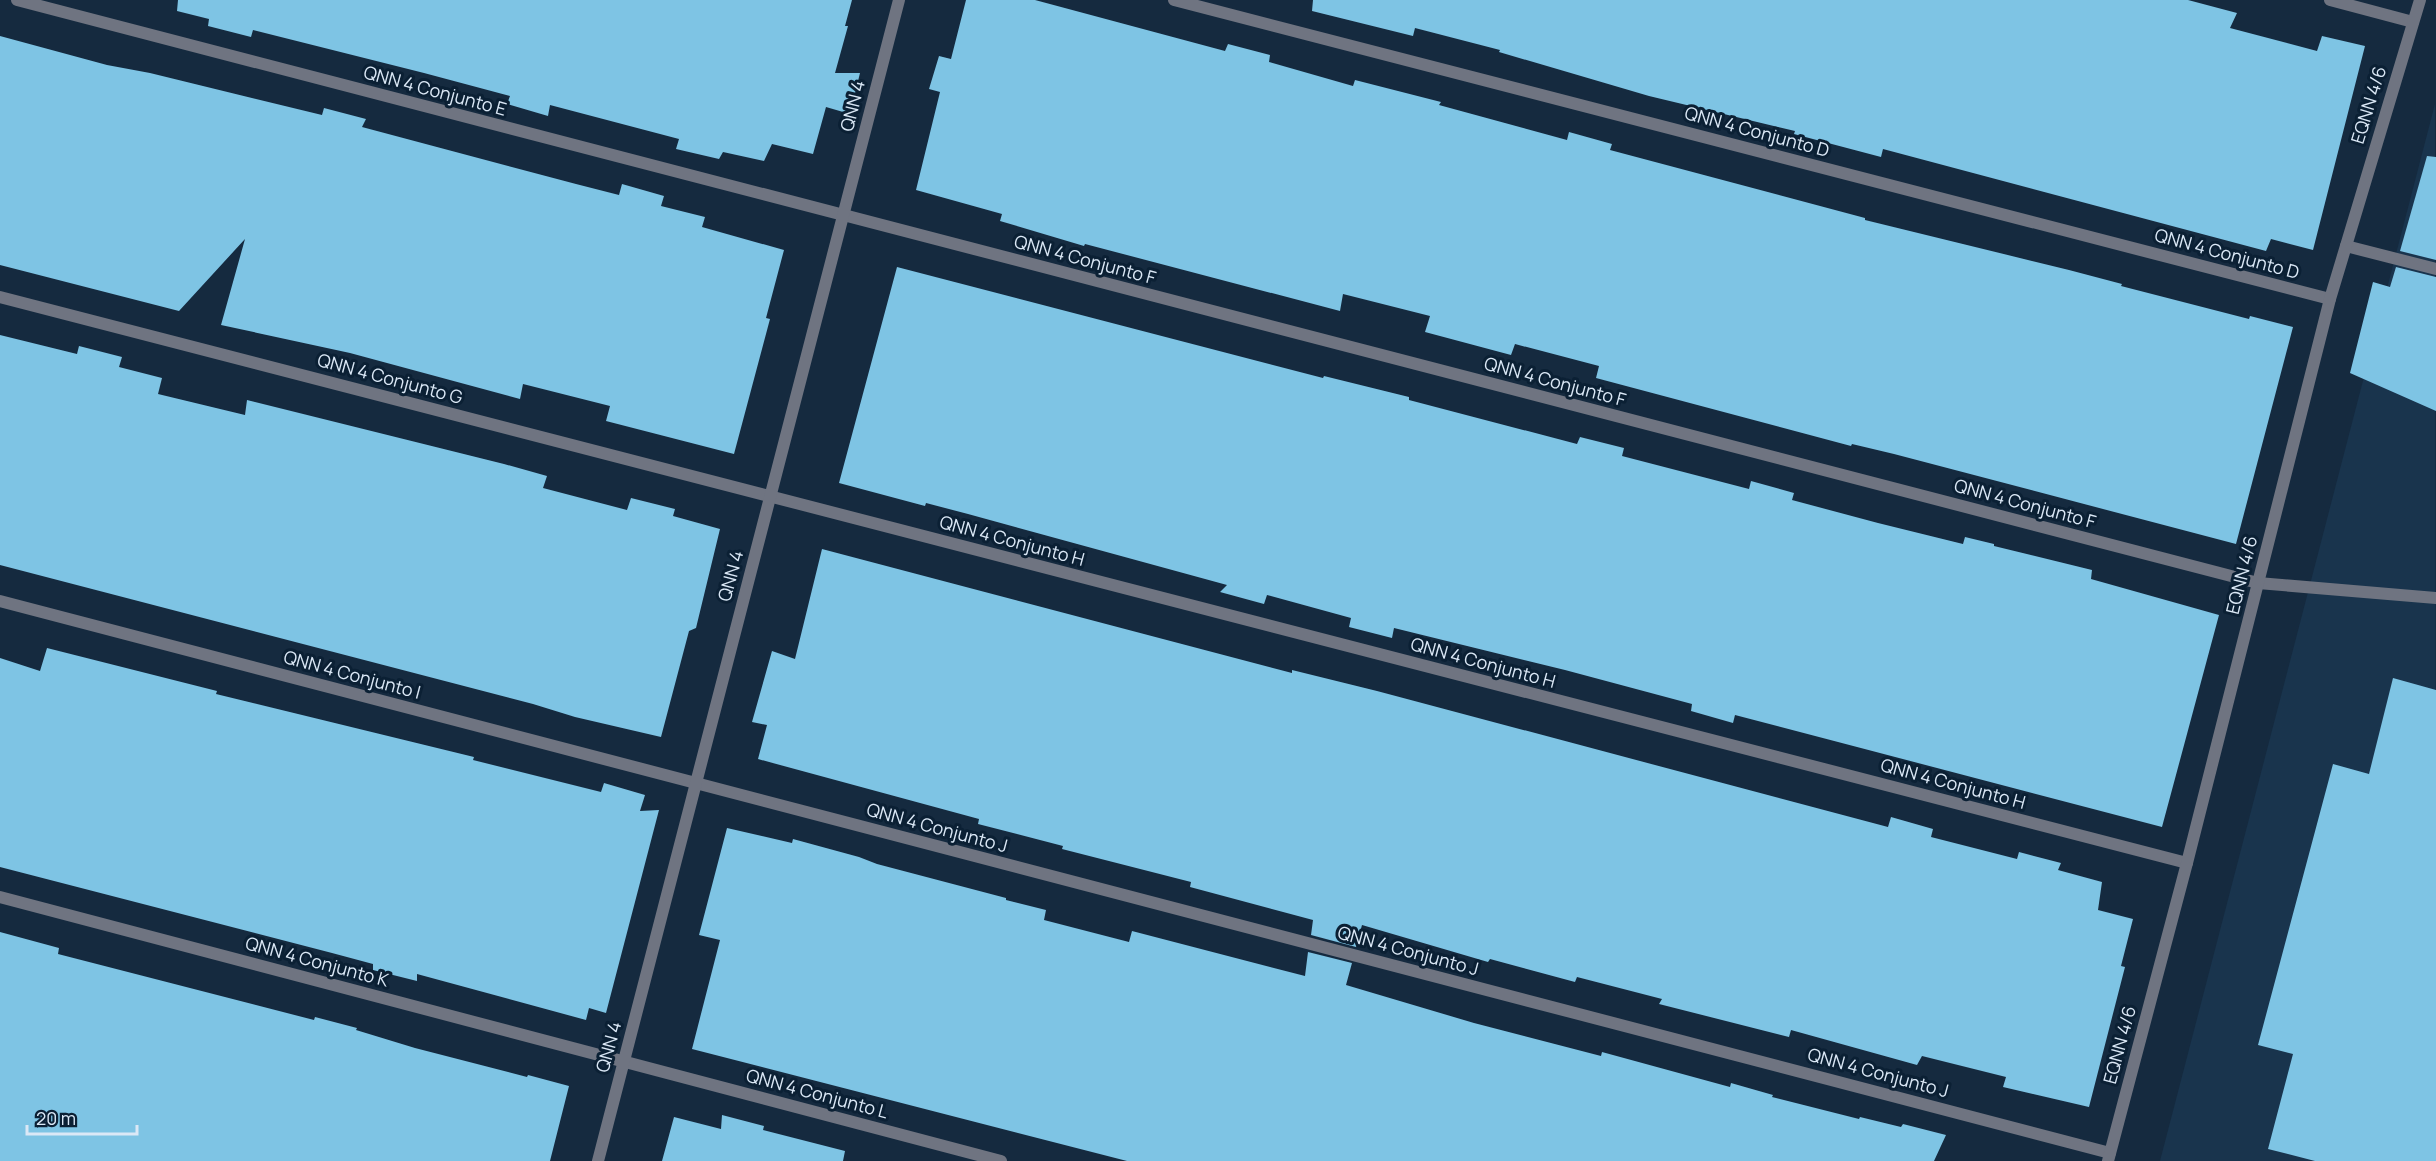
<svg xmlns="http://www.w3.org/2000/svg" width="2436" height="1161" viewBox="0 0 2436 1161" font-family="Manrope,sans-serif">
	<rect width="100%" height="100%" fill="#152a3f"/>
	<path fill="#19344d" d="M2435,104L2436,1161H2160Z"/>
	<g fill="#7ec4e4">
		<path d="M178,0H852L845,26H848L835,73H860L850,114L826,107L813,154L772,144L764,161L723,152L719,159L676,149L679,139L550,105L548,116L507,104L510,96L424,73L253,30L251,37L208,26L209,19L177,11Z"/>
		<path d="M966,0H1035L1225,51L1228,44L1270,55L1269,62L1353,86L1355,80L1441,102L1439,105L1567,140L1569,132L1612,144L1610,150L1865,218V220L2069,270L2122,284L2121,286L2249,319L2250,316L2293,327L2236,544L1894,454L1852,444L1851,446L1596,378L1599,366L1515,344L1511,355L1425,332L1430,316L1343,294L1340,311L1085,244L1084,246L1000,221L1002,214L916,190L940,92L929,89L939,56L951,59Z"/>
		<path d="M1313,0H2188L2237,13L2230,28L2317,51L2322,36L2365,46L2313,250L2271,239L2266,251L1883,149L1881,157L1794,134L1795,131L1649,96L1499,52L1500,50L1415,28L1413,36L1312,11Z"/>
		<path d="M0,36L107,65L150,73L322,115L324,108L366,119L362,127L576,184L619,195L622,184L664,196L661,206L705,217L702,227L784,250L766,318L770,319L734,454L606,421L610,406L523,384L520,399L350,353L221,325L245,239L179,311L0,265Z"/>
		<path d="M2427,156L2436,157V260L2400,251Z"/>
		<path d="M897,267L1323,378L1324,376L1409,397V400L1577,444L1580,437L1624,448L1622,456L1749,489L1751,481L1794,493L1792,500L1878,523L1963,544L1965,537L1994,544V546L2092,570L2091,579L2219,615L2162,827L1735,715L1733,723L1691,711L1692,704L1565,670L1394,628L1392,638L1349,627L1351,618L1267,595L1264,604L1220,592L1227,585L968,514L926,503L925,506L839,483Z"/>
		<path d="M2396,267L2436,277V411L2350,373L2373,282L2390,287Z"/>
		<path d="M0,335L77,354L79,346L122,357L119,367L162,378L158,394L245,415L247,400L504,464L547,476L543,488L627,510L631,498L675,509L673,516L720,529L696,628L689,631L661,737L575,717L533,704L0,565Z"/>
		<path d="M822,549L1292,673V670L1377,691L1888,827L1891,817L1933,829L1931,837L2017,859L2019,852L2061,863L2058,870L2102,882L2098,910L2133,919L2121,966L2125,967L2089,1107L2003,1087L2006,1077L1922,1056L1917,1065L1791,1030L1789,1037L1659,1004L1662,999L1577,977L1575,982L1490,959L1488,962L1362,925L1356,947L1311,935L1313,920L1190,887L1191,882L1062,849L1063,846L978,824L979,819L758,759L767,725L752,722L772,651L795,659Z"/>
		<path d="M47,648L217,691L216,694L474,757L473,760L601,792L604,783L645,795L640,811L659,810L606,1013L589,1008L586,1020L417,974V981L373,970V964L332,953L0,867V658L40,671Z"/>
		<path d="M2393,678L2436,690V1161H2315L2268,1149L2293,1054L2258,1045L2333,764L2369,774Z"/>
		<path d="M727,828L792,843L793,839L859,857L877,864L1006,898V900L1046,910L1044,920L1129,942L1132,931L1305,976L1308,952L1352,963L1346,985L1474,1023L1601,1056L1602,1052L1730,1087L1731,1083L1773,1095L1772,1097L1859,1119L1860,1117L1901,1127L1903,1124L1946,1135L1934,1161H1127L692,1049L720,940L699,935Z"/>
		<path d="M0,932L59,948L58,954L314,1020L315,1017L357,1028L356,1030L415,1048L527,1077L528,1075L569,1086L550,1161H0Z"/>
		<path d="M722,1115L764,1126L763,1130L845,1151L843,1161H662L674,1117L721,1129Z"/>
	</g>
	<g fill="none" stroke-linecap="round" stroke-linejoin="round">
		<g stroke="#6f7481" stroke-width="12">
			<path d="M2346,246L2436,269"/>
			<path d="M2258,583L2436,598"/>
		</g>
		<g stroke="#6f7481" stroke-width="12">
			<path d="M17,0L2258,583"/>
			<path d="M1174,0L2330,299"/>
			<path d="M2330,0L2413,22"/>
			<path d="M0,297L2187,863"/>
			<path d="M0,601L2110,1153"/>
			<path d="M0,897L1001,1161"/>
			<path d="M598,1161L899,0"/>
			<path d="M2108,1161L2187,863L2330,299L2420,0"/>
		</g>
	</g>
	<g text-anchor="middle" stroke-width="6" stroke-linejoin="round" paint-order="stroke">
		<g font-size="18" fill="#dbe8f6" stroke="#0b2034">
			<text transform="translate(435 91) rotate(15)" y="6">QNN 4 Conjunto E</text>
			<text transform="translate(2369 105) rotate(-73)" y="6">EQNN 4/6</text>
			<text transform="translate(853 106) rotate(-76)" y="6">QNN 4</text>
			<text transform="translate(1757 132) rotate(15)" y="6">QNN 4 Conjunto D</text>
			<text transform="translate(2227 254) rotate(15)" y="6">QNN 4 Conjunto D</text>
			<text transform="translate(1085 260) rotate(15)" y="6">QNN 4 Conjunto F</text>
			<text transform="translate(390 379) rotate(15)" y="6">QNN 4 Conjunto G</text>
			<text transform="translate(1555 382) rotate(15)" y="6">QNN 4 Conjunto F</text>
			<text transform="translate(2025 504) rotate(15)" y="6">QNN 4 Conjunto F</text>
			<text transform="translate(1012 541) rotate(15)" y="6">QNN 4 Conjunto H</text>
			<text transform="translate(2242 575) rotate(-76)" y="6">EQNN 4/6</text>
			<text transform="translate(731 576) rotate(-75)" y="6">QNN 4</text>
			<text transform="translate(1483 663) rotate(15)" y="6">QNN 4 Conjunto H</text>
			<text transform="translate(352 675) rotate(15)" y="6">QNN 4 Conjunto I</text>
			<text transform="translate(1953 784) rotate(15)" y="6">QNN 4 Conjunto H</text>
			<text transform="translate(937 828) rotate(15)" y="6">QNN 4 Conjunto J</text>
			<text transform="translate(1408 951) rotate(15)" y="6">QNN 4 Conjunto J</text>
			<text transform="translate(317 962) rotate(15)" y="6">QNN 4 Conjunto K</text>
			<text transform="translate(2120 1045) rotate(-75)" y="6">EQNN 4/6</text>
			<text transform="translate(609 1047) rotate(-75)" y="6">QNN 4</text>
			<text transform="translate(1878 1073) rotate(15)" y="6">QNN 4 Conjunto J</text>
			<text transform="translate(817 1094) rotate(15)" y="6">QNN 4 Conjunto L</text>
		</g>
	</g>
	<path d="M27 1125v9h110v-9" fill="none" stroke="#dbe8f6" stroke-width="3"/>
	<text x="36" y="1125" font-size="18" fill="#dbe8f6" stroke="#0b2034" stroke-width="4.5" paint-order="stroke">20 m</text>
</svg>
